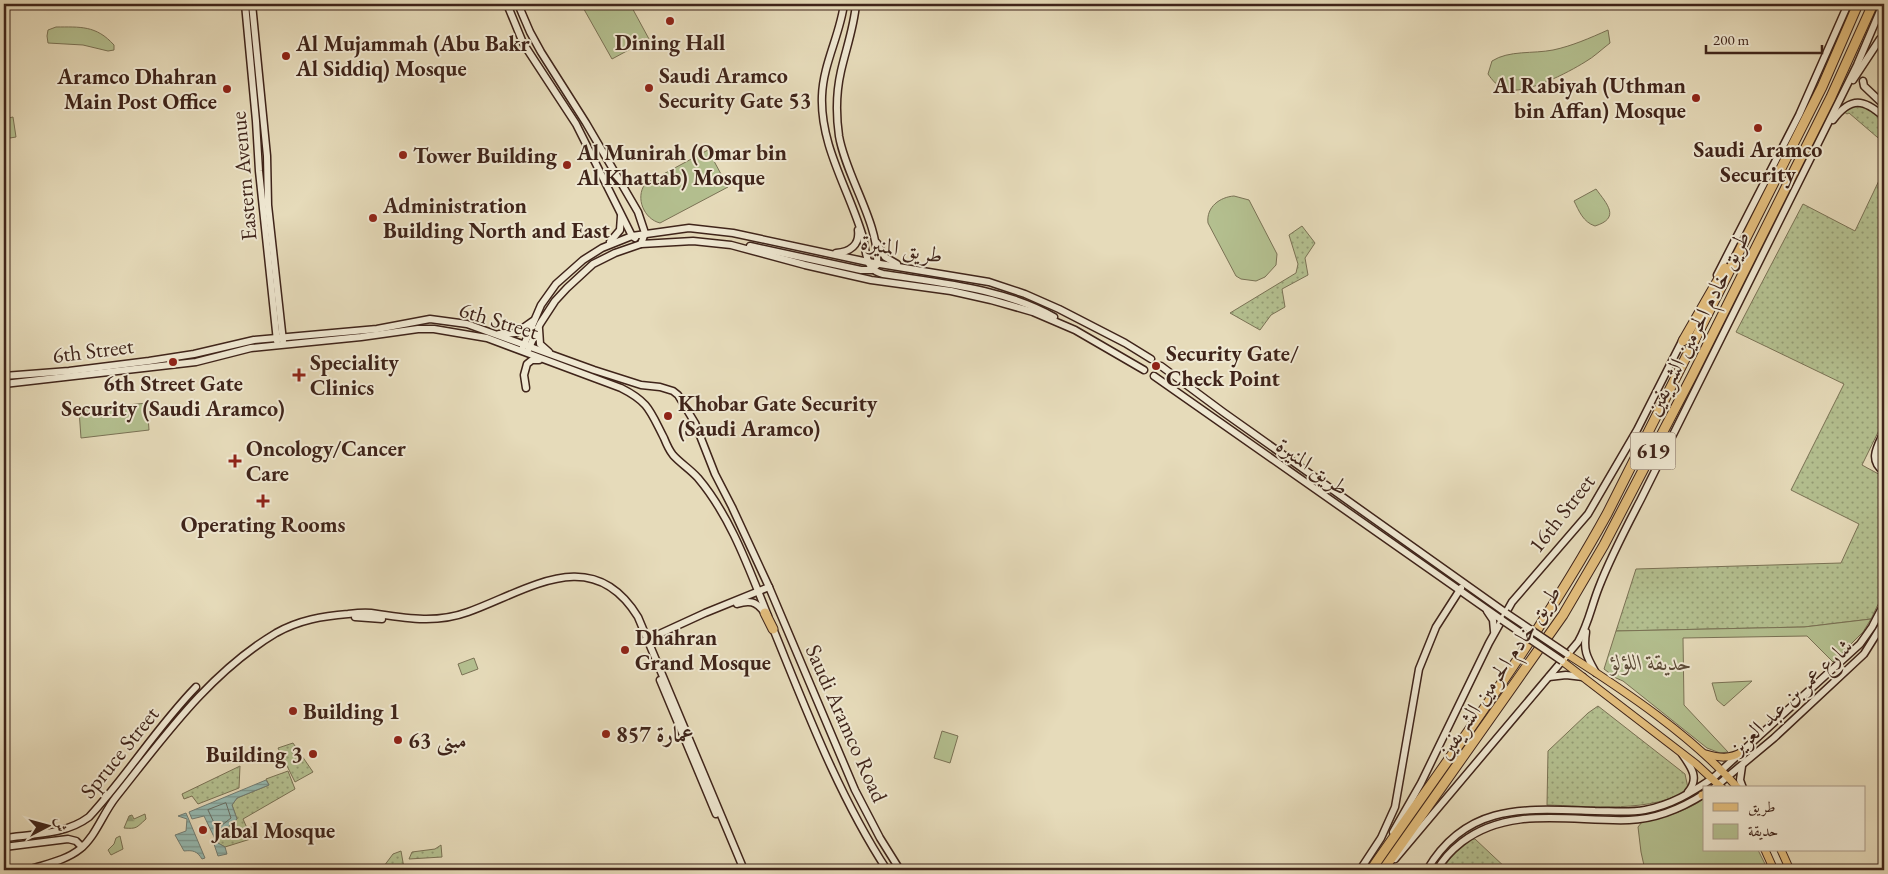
<svg xmlns="http://www.w3.org/2000/svg" width="1888" height="874" viewBox="0 0 1888 874" font-family="'EB Garamond',Amiri,serif">
	<defs>
		<pattern id="grass-dots" width="8" height="8" patternUnits="userSpaceOnUse" patternTransform="scale(1.25)"><rect width="8" height="8" fill="#b4c090"/><path d="M2 2h.1M6 6h.1" fill="none" stroke="#949c75" stroke-width="1.8" stroke-linecap="round"/></pattern>
		<pattern id="forest-firs" width="22" height="20" patternUnits="userSpaceOnUse" patternTransform="scale(1.25)"><rect width="22" height="20" fill="#b4c090"/><path d="M5 1l3.5 6h-7zM16 11l3.5 6h-7z" fill="#949c75"/></pattern>
		<pattern id="water-rules" width="6" height="5" patternUnits="userSpaceOnUse" patternTransform="scale(1.25)"><rect width="6" height="5" fill="#96bbb3"/><path d="M0 2.5h6" fill="none" stroke="#7c9891"/></pattern>
	</defs>
	<rect width="100%" height="100%" fill="#e6dbba"/>
	<filter id="stains"><feTurbulence type="fractalNoise" baseFrequency=".004" numOctaves="4"/><feColorMatrix values="0 0 0 0 .2 0 0 0 0 .09 0 0 0 0 .02 0 0 0 .5 -.17"/></filter>
	<radialGradient id="worn" r=".72"><stop offset=".6" stop-color="#630" stop-opacity="0"/><stop offset="1" stop-color="#630" stop-opacity=".3"/></radialGradient>
	<g fill="url(#grass-dots)" stroke="#7a7255">
		<path d="M1858,105L1864,106L1884,120V143L1849,113L1847,114L1844,112L1849,108Z"/>
		<path d="M1884,170V420L1862,465L1884,477V592L1871,619L1804,627L1616,631L1636,569L1841,563L1859,524L1791,490L1844,384L1736,332L1803,204L1855,231Z"/>
		<path d="M1302,226L1315,243L1305,258L1308,275L1282,289L1285,307L1271,315L1260,330L1230,313L1296,273L1298,264L1289,235Z"/>
		<path d="M1598,706L1685,774L1688,788C1658,814 1585,806 1547,805L1548,751L1588,713Z"/>
		<path d="M293,743L313,772L295,782L278,748Z"/>
		<path d="M240,766L239,788L198,804L192,796L184,799L182,794Z"/>
		<path d="M288,771L295,789L243,819L247,828L252,827L257,837L225,847L218,843L219,835L237,819L232,805L237,798L269,785L266,779Z"/>
		<path d="M1471,839H1475L1508,870H1441L1457,850Z"/>
		<path d="M441,845L442,857L409,859L412,852L435,849Z"/>
		<path d="M401,851L404,868L381,870L393,854Z"/>
	</g>
	<g fill="url(#forest-firs)" stroke="#7a7255">
		<path d="M145,814L146,819C136,828 137,829 124,828L129,816L132,815L134,819Z"/>
		<path d="M120,836L123,849L111,855L108,850L114,844L116,838Z"/>
	</g>
	<g fill="#b4c090" stroke="#7a7255">
		<path d="M581,4H630L649,39L612,59Z"/>
		<path d="M56,27C80,27 96,25 114,45V50L108,51L83,45L48,43L47,36L48,30Z"/>
		<path d="M1608,30L1610,43C1602,49 1594,57 1585,62C1569,72 1524,96 1505,89C1498,87 1492,80 1488,74L1492,61C1509,50 1533,54 1553,50C1572,46 1590,38 1608,30Z"/>
		<path d="M13,117L16,137L4,139V119Z"/>
		<path d="M708,150L728,187L660,223C644,219 635,198 645,184Z"/>
		<path d="M1596,189C1607,204 1621,218 1595,226C1583,222 1579,211 1574,201Z"/>
		<path d="M1234,196L1249,200L1277,254L1276,265L1265,277L1256,281L1241,279L1236,276L1208,223C1206,207 1220,197 1234,196Z"/>
		<path d="M147,403L149,430L81,438L79,410Z"/>
		<path d="M1871,619L1863,632L1833,662L1807,636L1683,638L1684,705L1728,752L1720,753L1707,748L1623,681L1616,678L1604,669L1616,631L1804,627Z"/>
		<path d="M474,658L478,669L462,675L458,664Z"/>
		<path d="M1752,681L1724,706L1717,700L1712,683Z"/>
		<path d="M942,731L958,736L950,763L934,758Z"/>
		<path d="M1704,799V850H1758L1768,870H1645L1641,852L1638,827L1642,822C1665,817 1684,812 1704,799Z"/>
	</g>
	<g fill="url(#water-rules)" stroke="#737f76">
		<path d="M266,780L269,785L237,798L232,805L237,819L219,835L218,843L225,847L227,854L218,856L214,844L216,841L204,816L192,819L189,812Z"/>
		<path d="M186,813L205,858L202,859C197,851 193,850 184,851L175,835L186,831L187,819L178,816Z"/>
	</g>
	<g fill="none" stroke-linecap="round" stroke-linejoin="round">
		<path stroke="#6a7066" stroke-width="1" d="M226,803L231,818L217,829L208,810Z"/>
		<defs>
			<g id="secondary">
				<path d="M245,4L256,121L259,171L277,341"/>
				<path d="M252,4L267,156L268,205L283,341"/>
				<path d="M507,4L523,43L576,124L632,236L635,238"/>
				<path d="M518,4L530,32L541,52L586,123L638,212L645,233L641,244"/>
				<path d="M844,4C840,35 823,64 822,96C820,145 848,188 862,234C865,243 865,259 871,267C874,271 879,273 883,274C940,283 1003,288 1054,317"/>
				<path d="M1853,80L1880,39"/>
				<path d="M1863,81L1864,86L1884,105"/>
				<path d="M1833,120C1851,96 1864,99 1884,117"/>
				<path d="M610,242L620,230L621,216"/>
				<path d="M877,243L885,257L897,264"/>
				<path d="M750,246L861,270H872L877,265C880,224 846,177 839,136C836,115 836,93 841,71C846,49 854,27 856,4"/>
				<path d="M836,253C850,252 860,245 858,230"/>
				<path d="M1717,275L1799,115L1848,4"/>
				<path d="M539,329L540,344L549,352"/>
				<path d="M499,334L516,333L533,321"/>
				<path d="M523,347L541,305L556,284L583,260L602,248L632,236L689,228L733,233L868,262L989,282L1025,294L1059,309L1125,343L1151,359"/>
				<path d="M528,350L540,324L555,301L567,288L593,264L615,253L641,244L693,241L731,245L805,265L871,280L951,291L991,300L1033,312L1075,330L1144,370"/>
				<path d="M1161,366L1223,412L1506,613"/>
				<path d="M4,376L69,371L149,361L194,354L254,340L377,329L430,319L467,324L594,370L641,385L660,387L673,391L678,395L695,423L715,474L732,507L769,587L855,790L880,838L900,870"/>
				<path d="M1154,376L1502,620"/>
				<path d="M4,384L196,362L251,348L361,337L418,329H434L487,338L621,388C649,402 650,411 664,438C666,443 669,450 673,455C680,463 690,469 698,478C731,517 749,569 768,616"/>
				<path d="M526,388L524,375L527,364L532,360H539"/>
				<path d="M1884,432C1877,447 1868,460 1884,472"/>
				<path d="M1884,455V459"/>
				<path d="M737,604C749,600 756,601 764,612"/>
				<path d="M1487,611L1493,620L1494,631"/>
				<path d="M355,617L382,619"/>
				<path d="M772,626C806,709 838,795 887,870"/>
				<path d="M1586,632C1583,651 1587,657 1596,673"/>
				<path d="M644,641L705,613L769,587"/>
				<path d="M1549,677L1566,675L1583,677"/>
				<path d="M660,680L716,814"/>
				<path d="M1682,754C1691,767 1700,778 1688,792"/>
				<path d="M1742,766L1740,780L1743,788"/>
				<path d="M1714,788L1774,738L1864,654L1884,622"/>
				<path d="M1393,832L1421,783L1489,643L1512,602L1588,514L1637,430L1683,339"/>
				<path d="M4,838C33,834 65,835 89,817C127,776 157,727 196,687"/>
				<path d="M4,847L68,839L76,841L82,847"/>
				<path d="M1395,859L1578,642C1589,623 1591,607 1599,587C1611,556 1626,528 1641,499L1857,65L1883,4"/>
				<path d="M28,870C45,864 65,861 80,849C96,836 103,813 116,797C164,737 209,673 276,633C299,620 323,616 348,614C356,613 364,612 371,613C405,618 435,624 468,612C527,591 592,542 638,617L744,870"/>
				<path d="M1360,870L1381,838L1395,807L1419,669L1436,627L1461,588"/>
				<path d="M1427,870C1467,802 1526,809 1595,811C1612,811 1628,813 1645,810C1671,805 1691,793 1713,778L1860,644L1872,627L1884,604"/>
				<path d="M1437,870C1443,859 1453,849 1462,842C1510,805 1573,822 1629,820C1656,819 1682,808 1704,794"/>
			</g>
			<g id="primary">
				<path d="M1567,654C1625,691 1692,736 1738,788"/>
				<path d="M1562,661L1696,764L1722,788"/>
				<path d="M1706,754C1719,758 1730,759 1742,752"/>
				<path d="M1702,795H1704"/>
				<path d="M1765,850L1774,870"/>
				<path d="M1781,850L1790,870"/>
			</g>
			<g id="highway">
				<path d="M1683,341L1725,268"/>
				<path d="M765,613L773,629"/>
				<path d="M1371,870C1452,753 1538,639 1607,514L1822,87L1858,4"/>
				<path d="M1383,870L1563,615L1604,545L1692,376L1831,97L1873,4"/>
			</g>
		</defs>
		<use href="#secondary" stroke="#3f241a" stroke-width="9"/>
		<use href="#primary" stroke="#3f241a" stroke-width="9"/>
		<use href="#highway" stroke="#3f241a" stroke-width="11"/>
		<use href="#secondary" stroke="#efe8d2" stroke-width="6"/>
		<use href="#primary" stroke="#e3be7d" stroke-width="7"/>
		<use href="#highway" stroke="#e3be7d" stroke-width="9"/>
		<defs>
			<g id="secondary-bridge">
				<path d="M1506,613L1567,654"/>
				<path d="M1502,620L1562,661"/>
			</g>
		</defs>
		<use href="#secondary-bridge" stroke="#3f241a" stroke-width="9" stroke-linecap="butt"/>
		<use href="#secondary-bridge" stroke="#efe8d2" stroke-width="6"/>
	</g>
	<g fill="#8f2418" stroke="#efe8d2" stroke-width="2">
		<circle cx="670" cy="21" r="5"/>
		<circle cx="286" cy="56" r="5"/>
		<circle cx="649" cy="88" r="5"/>
		<circle cx="227" cy="89" r="5"/>
		<circle cx="1696" cy="98" r="5"/>
		<circle cx="1758" cy="128" r="5"/>
		<circle cx="403" cy="155" r="5"/>
		<circle cx="567" cy="165" r="5"/>
		<circle cx="373" cy="218" r="5"/>
		<circle cx="173" cy="362" r="5"/>
		<circle cx="1156" cy="366" r="5"/>
		<path d="M296.5 367.5h5v5h5v5h-5v5h-5v-5h-5v-5h5z"/>
		<circle cx="668" cy="416" r="5"/>
		<path d="M232.5 453.5h5v5h5v5h-5v5h-5v-5h-5v-5h5z"/>
		<path d="M260.5 493.5h5v5h5v5h-5v5h-5v-5h-5v-5h5z"/>
		<circle cx="625" cy="650" r="5"/>
		<circle cx="293" cy="711" r="5"/>
		<circle cx="606" cy="734" r="5"/>
		<circle cx="398" cy="740" r="5"/>
		<circle cx="313" cy="754" r="5"/>
		<circle cx="203" cy="830" r="5"/>
	</g>
	<g text-anchor="middle" stroke-width="4" stroke-linejoin="round" paint-order="stroke">
		<rect fill="#efe8d2" stroke="#745f51" stroke-width="1" x="1630.5" y="432.5" width="45" height="37" rx="4"/>
		<g font-size="21" font-weight="bold" fill="#3f241a">
			<text x="1653" y="458">619</text>
		</g>
		<g font-size="22" font-weight="bold" fill="#3f241a" stroke="#efe8d2" text-anchor="start">
			<text x="670" y="50" text-anchor="middle">Dining Hall</text>
			<text x="296" y="51">Al Mujammah (Abu Bakr<tspan x="296" dy="25">Al Siddiq) Mosque</tspan></text>
			<text x="659" y="83">Saudi Aramco<tspan x="659" dy="25">Security Gate 53</tspan></text>
			<text x="217" y="84" text-anchor="end">Aramco Dhahran<tspan x="217" dy="25">Main Post Office</tspan></text>
			<text x="1686" y="93" text-anchor="end">Al Rabiyah (Uthman<tspan x="1686" dy="25">bin Affan) Mosque</tspan></text>
			<text x="1758" y="157" text-anchor="middle">Saudi Aramco<tspan x="1758" dy="25">Security</tspan></text>
			<text x="577" y="160">Al Munirah (Omar bin<tspan x="577" dy="25">Al Khattab) Mosque</tspan></text>
			<text x="413" y="163">Tower Building</text>
			<text x="383" y="213">Administration<tspan x="383" dy="25">Building North and East</tspan></text>
			<text x="1166" y="361">Security Gate/<tspan x="1166" dy="25">Check Point</tspan></text>
			<text x="310" y="370">Speciality<tspan x="310" dy="25">Clinics</tspan></text>
			<text x="173" y="391" text-anchor="middle">6th Street Gate<tspan x="173" dy="25">Security (Saudi Aramco)</tspan></text>
			<text x="678" y="411">Khobar Gate Security<tspan x="678" dy="25">(Saudi Aramco)</tspan></text>
			<text x="246" y="456">Oncology/Cancer<tspan x="246" dy="25">Care</tspan></text>
			<text x="263" y="532" text-anchor="middle">Operating Rooms</text>
			<text x="635" y="645">Dhahran<tspan x="635" dy="25">Grand Mosque</tspan></text>
			<text x="303" y="719">Building 1</text>
			<text x="616" y="742">عمارة 857</text>
			<text x="408" y="748">مبنى 63</text>
			<text x="303" y="762" text-anchor="end">Building 3</text>
			<text x="213" y="838">Jabal Mosque</text>
		</g>
		<g font-size="22" fill="#3f241a" stroke="#efe8d2">
			<text transform="translate(243 176) rotate(-95)" y="8">Eastern Avenue</text>
			<text transform="translate(902 248) rotate(10)" y="8">طريق المنيرة</text>
			<text transform="translate(499 320) rotate(17)" y="8">6th Street</text>
			<text transform="translate(1697 323) rotate(-63)" y="8">طريق خادم الحرمين الشريفين</text>
			<text transform="translate(93 350) rotate(-7)" y="8">6th Street</text>
			<text transform="translate(1313 466) rotate(35)" y="8">طريق المنيرة</text>
			<text transform="translate(1561 513) rotate(-52)" y="8">16th Street</text>
			<text transform="translate(1498 672) rotate(-56)" y="8">طريق خادم الحرمين الشريفين</text>
			<text transform="translate(1791 696) rotate(-43)" y="8">شارع عمر بن عبد العزيز</text>
			<text transform="translate(847 723) rotate(66)" y="8">Saudi Aramco Road</text>
			<text transform="translate(119 752) rotate(-51)" y="8">Spruce Street</text>
		</g>
		<g font-size="22" font-style="italic" fill="#5c4b38" stroke="#efe8d2">
			<text x="1651" y="670">حديقة اللؤلؤ</text>
		</g>
	</g>
	<rect width="1888" height="874" fill="none" stroke="#e6dbba" stroke-width="20"/>
	<rect x="5" y="5" width="1878" height="864" fill="none" stroke="#3f241a" stroke-width="2.5"/>
	<rect x="10" y="10" width="1868" height="854" fill="none" stroke="#3f241a"/>
	<rect x="1703" y="786" width="162" height="65" fill="#efe8d2" stroke="#a99a88"/>
	<rect x="1713" y="803" width="25" height="8" fill="#e3be7d" stroke="#a99a88"/>
	<text x="1748" y="812" font-size="15" fill="#3f241a">طريق</text>
	<rect x="1713" y="824" width="25" height="15" fill="#b4c090" stroke="#a99a88"/>
	<text x="1748" y="836" font-size="15" fill="#3f241a">حديقة</text>
	<g transform="translate(48 826) rotate(84)" stroke="#efe8d2" stroke-width="4" paint-order="stroke">
	<path d="M0-4L9 19L0 12L-9 19Z" fill="#3f241a"/>
	<text y="-8" font-size="14" font-weight="bold" text-anchor="middle" fill="#3f241a">ش</text>
	</g>
	<path d="M1706 45v8h116v-8" fill="none" stroke="#3f241a" stroke-width="2.5"/>
	<text x="1713" y="45" font-size="15" fill="#3f241a" stroke="#efe8d2" stroke-width="4" paint-order="stroke">200 m</text>
	<rect width="100%" height="100%" filter="url(#stains)"/>
	<rect width="100%" height="100%" fill="url(#worn)"/>
</svg>
